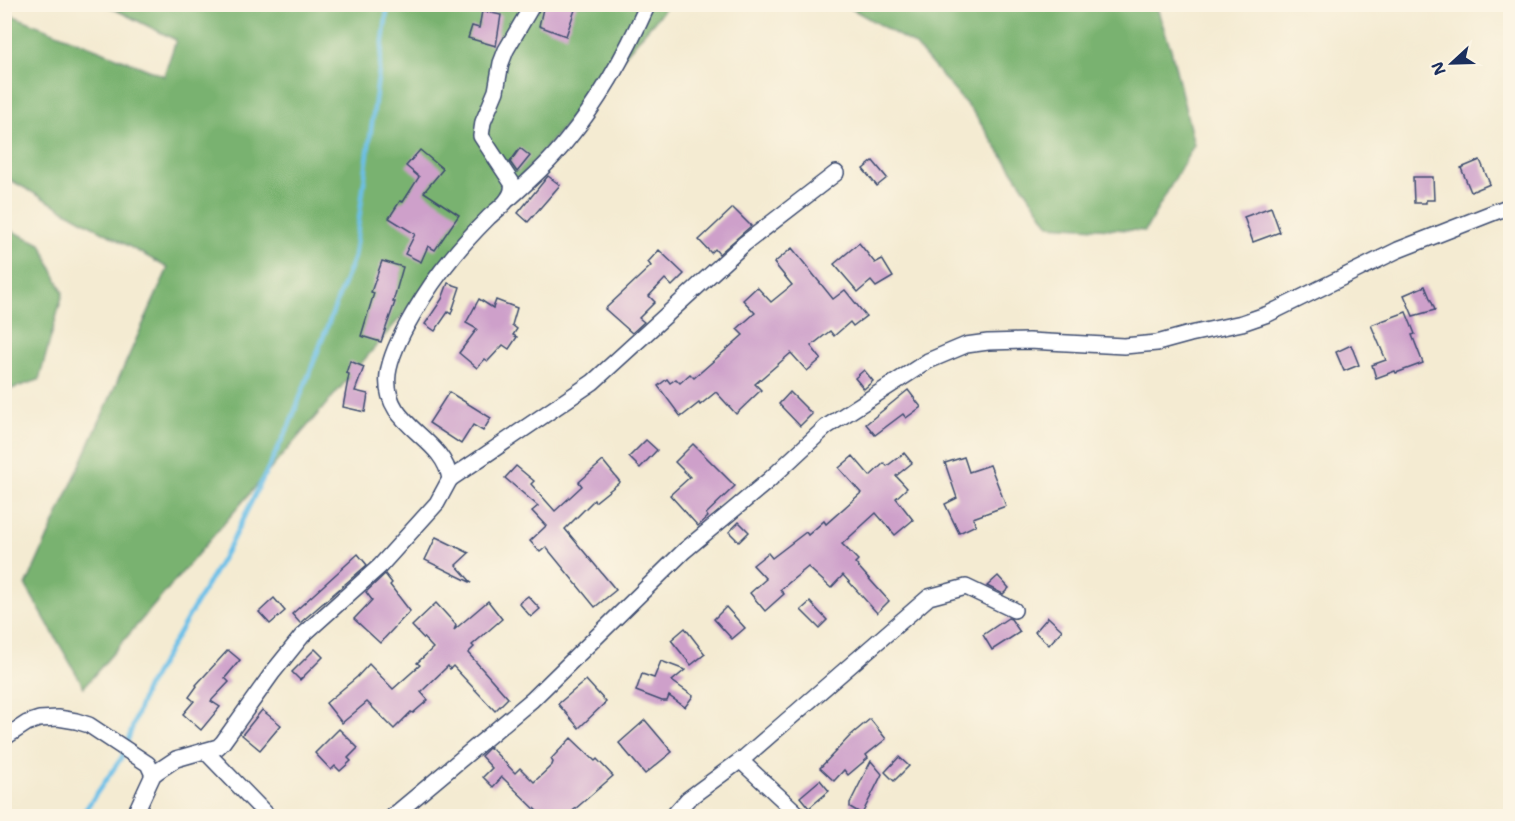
<svg xmlns="http://www.w3.org/2000/svg" width="1515" height="821" viewBox="0 0 1515 821" font-family="'Shantell Sans',sans-serif">
	<rect width="100%" height="100%" fill="#fcf5e5"/>
	<filter id="ink" filterUnits="userSpaceOnUse"><feTurbulence type="fractalNoise" baseFrequency=".0167" numOctaves="2"/><feDisplacementMap in="SourceGraphic" scale="12" xChannelSelector="R" yChannelSelector="G"/><feConvolveMatrix kernelMatrix="1 2 1 2 8 2 1 2 1" color-interpolation-filters="sRGB"/></filter>
	<filter id="wash" filterUnits="userSpaceOnUse"><feTurbulence type="fractalNoise" baseFrequency=".008" numOctaves="4" result="noise"/><feDisplacementMap in="SourceGraphic" scale="24" xChannelSelector="R" yChannelSelector="G"/><feGaussianBlur stdDeviation="1.35" result="paint"/><feColorMatrix in="noise" values="0 0 0 0 0 0 0 0 0 0 0 0 0 0 0 0 0 1.4 0 .05"/><feComposite in="paint" operator="in"/></filter>
	<g filter="url(#wash)">
		<rect width="100%" height="100%" fill="#f4ebd2"/>
		<g fill="#79b270" stroke="#4a7067" stroke-width="1.5">
			<path d="M106,5H668L84,687L26,586L168,268L5,177L4,12L164,76L176,40Z"/>
			<path d="M845,5H1156L1171,49L1194,145L1145,231L1049,225L973,112L915,45Z"/>
			<path d="M5,228L41,244L63,293L39,380L5,391Z"/>
		</g>
		<g fill="none" stroke-linecap="round" stroke-linejoin="round">
			<path stroke="#6cc0e8" stroke-width="4.5" d="M81,816L122,757L145,691L229,547L289,426L354,257L388,4"/>
		</g>
		<g id="blocks">
			<g fill="#cea0ca">
				<path d="M544,4H577L566,36L539,26Z"/>
				<path d="M482,11L501,15L496,46L468,38L472,26L479,28Z"/>
				<path d="M520,148L530,156L517,172L510,162Z"/>
				<path d="M420,150L443,169L424,192L459,215L435,250L428,246L421,262L405,254L415,234L389,218L400,201L403,202L419,177L406,166Z"/>
				<path d="M1480,160L1490,184L1471,192L1461,168Z"/>
				<path d="M873,161L887,178L877,186L863,169Z"/>
				<path d="M548,176L560,185L528,222L518,213Z"/>
				<path d="M1413,177H1433L1434,200H1426V203H1414Z"/>
				<path d="M1271,207L1280,232L1253,242L1244,217Z"/>
				<path d="M733,208L751,226L719,254L715,249L711,253L699,240Z"/>
				<path d="M859,243L875,263L882,259L893,277L876,287L871,281L858,292L834,264Z"/>
				<path d="M792,248L833,299L845,290L866,316L853,326L850,322L834,336L830,331L811,346L821,359L807,371L791,353L755,384L761,390L736,414L716,392L700,405L699,403L681,417L658,386L667,379L670,383L676,379L680,383L690,374L694,378L743,335L737,329L755,313L743,300L757,287L771,302L792,285L774,263Z"/>
				<path d="M659,250L684,274L672,286L665,279L649,296L655,302L639,318L644,322L632,333L605,309L651,266L648,262Z"/>
				<path d="M382,261L403,267L393,302H395L381,342L361,336L374,293L371,292Z"/>
				<path d="M448,283L460,287L451,314L448,312L435,331L425,324L442,299Z"/>
				<path d="M1425,286L1435,310L1413,316L1404,295Z"/>
				<path d="M479,299L493,308L496,300L517,308L512,325L517,329L513,335L517,337L509,349L503,345L488,361L485,359L477,368L459,353L477,329L466,323Z"/>
				<path d="M1406,312L1415,334L1412,335L1423,363L1396,373L1395,371L1376,378L1372,365L1386,360L1371,325Z"/>
				<path d="M1351,345L1359,365L1344,371L1336,352Z"/>
				<path d="M350,361L364,367L355,391L368,394L365,412L343,407L349,374L346,373Z"/>
				<path d="M864,370L873,381L864,389L855,378Z"/>
				<path d="M908,390L921,407L906,418L903,414L875,435L866,424Z"/>
				<path d="M449,392L491,418L483,431L473,425L461,444L429,423Z"/>
				<path d="M790,392L812,414L800,426L779,404Z"/>
				<path d="M646,440L657,450L640,468L629,457Z"/>
				<path d="M693,444L735,486L706,514L708,517L698,526L670,495L690,477L675,462Z"/>
				<path d="M904,453L912,463L896,476L907,488L896,498L913,520L895,535L876,513L842,544L858,560L855,563L889,601L877,613L843,575L831,588L808,567L780,590L784,594L765,611L750,593L766,579L753,565L768,553L772,558L806,532L808,535L824,521L826,524L861,493L839,468L853,456L870,476L884,463L887,466Z"/>
				<path d="M964,457L969,472L990,465L1006,506L973,518L976,525L959,533L945,504L957,498L945,463Z"/>
				<path d="M603,461L620,482L595,502L594,500L565,529L616,590L595,607L546,547L540,552L530,541L546,526L532,511L538,506L505,478L516,466L534,481L531,484L555,511L582,486L579,482Z"/>
				<path d="M739,522L749,532L739,542L729,532Z"/>
				<path d="M436,537L469,553L456,565L472,583L425,560Z"/>
				<path d="M358,554L367,565L300,623L292,614Z"/>
				<path d="M385,574L392,583L390,585L410,611L380,643L354,619L372,600L366,592Z"/>
				<path d="M998,576L1009,588L1003,594L987,586Z"/>
				<path d="M528,596L540,609L531,617L519,603Z"/>
				<path d="M274,598L285,611L270,624L259,612Z"/>
				<path d="M488,601L502,619L472,645L474,647L468,653L508,698L495,711L453,666L450,669L448,666L421,692L428,700L413,713L411,712L394,729L367,702L342,723L326,703L357,677L369,664L393,689L420,665L417,663L433,648L412,626L436,603L456,625L454,630Z"/>
				<path d="M810,602L827,620L819,628L801,610Z"/>
				<path d="M726,607L745,628L732,639L714,619Z"/>
				<path d="M1048,617L1062,630L1049,645L1035,632Z"/>
				<path d="M1008,618L1011,619L1020,632L992,650L983,635Z"/>
				<path d="M685,628L705,654L691,665L671,640Z"/>
				<path d="M315,649L323,657L300,680L292,672Z"/>
				<path d="M228,650L240,660L225,678L229,682L211,701L220,707L201,730L183,714L194,701L189,697L197,686L196,685Z"/>
				<path d="M661,661L685,670L672,681L693,696L685,707L669,696L667,701H662L636,691L642,674L654,678Z"/>
				<path d="M586,680L606,702L579,728L558,704Z"/>
				<path d="M262,710L281,725L260,750L242,735Z"/>
				<path d="M870,719L886,739L866,755L868,758L848,775L844,770L834,781L820,768L851,735Z"/>
				<path d="M645,720L672,752L645,774L619,743Z"/>
				<path d="M339,729L358,748L348,758L351,761L340,771L335,766L331,770L315,753Z"/>
				<path d="M571,738L595,761L597,759L613,776L567,816H542L502,777L493,787L483,777L492,768L481,756L490,747L515,773L520,768L534,782L552,765L553,762L551,759Z"/>
				<path d="M899,757L909,766L894,781L885,772Z"/>
				<path d="M871,761L882,774L862,814L850,807V803Z"/>
				<path d="M820,780L829,791L809,808L800,797Z"/>
			</g>
		</g>
	</g>
	<g filter="url(#ink)">
		<use href="#blocks" fill-opacity="0" stroke="#3c4b6f" stroke-width="1.5"/>
		<g fill="none" stroke-linecap="round" stroke-linejoin="round">
			<defs>
				<g id="minor">
					<path d="M510,198C530,180 551,161 568,139C601,99 627,51 648,4"/>
					<path d="M450,479L593,382L744,244L836,173"/>
					<path d="M4,738L27,723L39,719L58,718L76,721L89,725L148,764L153,775"/>
					<path d="M205,751L268,816"/>
					<path d="M741,761L800,816"/>
					<path d="M134,816L153,775L158,771L176,759L218,747L223,742L273,672L302,636L380,566L437,503L450,479C443,435 382,427 388,374C392,342 430,284 451,259C462,245 475,231 488,218C494,212 502,207 507,200C511,195 513,188 512,183L481,136L483,122L496,91L501,63L506,50L533,4"/>
					<path d="M393,816L532,700L684,551L768,481L826,427L928,361L966,345L988,342L1029,341L1124,346L1157,343L1190,334L1242,323L1268,314L1398,250L1510,206"/>
					<path d="M673,816L688,799L745,757L929,597L966,587L1014,610"/>
				</g>
			</defs>
			<use href="#minor" stroke="#3c4b6f" stroke-width="18"/>
			<use href="#minor" stroke="#fff" stroke-width="15"/>
		</g>
	</g>
	<rect width="1515" height="821" fill="none" stroke="#fcf5e5" stroke-width="24"/>
	<g transform="translate(1452 63) rotate(248)" stroke="#fcf5e5" stroke-width="4.5" paint-order="stroke">
	<path d="M0-4.5L10 22L0 15L-10 22Z" fill="#1b2f5e"/>
	<text y="-9" font-size="16" font-weight="bold" text-anchor="middle" fill="#1b2f5e">N</text>
	</g>
</svg>
